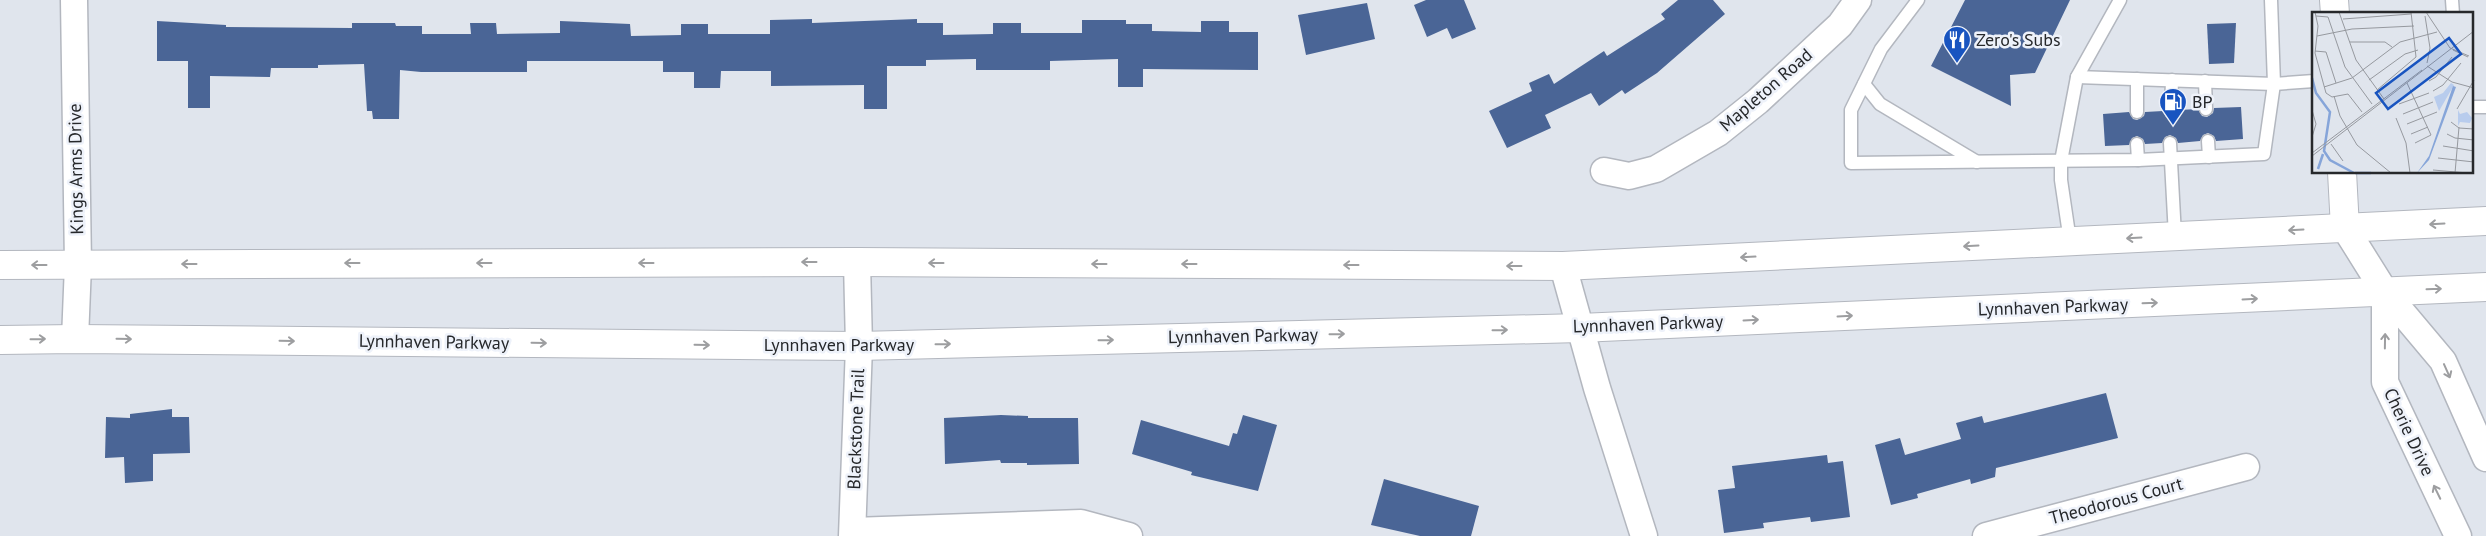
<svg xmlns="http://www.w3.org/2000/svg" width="2486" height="536" viewBox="0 0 2486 536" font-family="'PT Sans',sans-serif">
	<rect width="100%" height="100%" fill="#e0e5ed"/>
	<g fill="#4a6596">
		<path d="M1426,0H1464L1476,29L1452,39L1447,28L1427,37L1414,5Z"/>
		<path d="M1678,0H1713L1725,14L1657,73L1625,94L1622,90L1599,106L1591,93L1545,115L1551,128L1507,148L1489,111L1532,91L1529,83L1549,74L1554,84L1604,51L1607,56L1665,19L1661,14Z"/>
		<path d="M1965,0H2070L2035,73L2010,75L2011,106L1931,66Z"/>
		<path d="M1367,3L1375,39L1306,55L1298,15Z"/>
		<path d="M812,19V23L917,19V23H943V35L993,34V23H1021V33H1082V20H1126V24H1152V31L1201,32V21H1229V32H1258V70L1143,69V87H1118V59L1050,61V70H976V59L926,60V66H887V109H864V85L771,86V71H721L720,88H694V72H663V61H527V72H421L400,70L399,119H373L372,111H367L364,64L318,65V68H271L270,77L210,76V108H188V61H157V21L226,25V27L352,28V23H395L396,26H422V34H471L470,23H496L497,34L560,33V21L630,24L631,36L681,35V24H708V34H770V20Z"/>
		<path d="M2236,23L2234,63L2209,64L2207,24Z"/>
		<path d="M2241,107L2243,139L2216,141L2214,136L2208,133L2203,135L2200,141L2178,143L2176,138L2170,135L2165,137L2162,143L2145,144L2143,139L2137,136L2132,138L2129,145L2105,146L2103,114L2129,112L2133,119L2137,120L2144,116L2145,112L2163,111L2166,117L2171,118L2178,115L2179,110L2198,109L2202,116L2207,117L2213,113L2214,108Z"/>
		<path d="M2106,393L2118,438L1996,468L1995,477L1971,484L1970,479L1917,494L1918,498L1891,505L1875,445L1900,438L1905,455L1961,439L1956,423L1982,416L1984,423Z"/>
		<path d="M172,409V417H189L190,453L153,454V481L125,483L124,457L105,458L106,417L130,418V414Z"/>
		<path d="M1001,415L1028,416V418H1078L1079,464L1027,465V463H1001L1000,460L945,464L944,418Z"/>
		<path d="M1243,415L1277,425L1258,491L1191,475L1192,472L1132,454L1141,420L1229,446L1233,433L1237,434Z"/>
		<path d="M1827,455L1828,463L1843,461L1850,517L1811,522L1810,517L1763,523L1764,528L1724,533L1718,490L1735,488L1732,466Z"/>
		<path d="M1384,479L1479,506L1471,536H1420L1371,525Z"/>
	</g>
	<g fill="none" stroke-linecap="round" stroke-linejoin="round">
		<defs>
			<g id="service">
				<path d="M1918,0L1881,49L1851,110V163L2138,160L2264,154L2274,84L2271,0"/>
				<path d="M2452,0L2453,14"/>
				<path d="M2077,77L2274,84L2314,81"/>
				<path d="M2205,81L2206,109"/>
				<path d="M1864,84L1880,104L1977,162"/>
				<path d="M2472,107H2486"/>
				<path d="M2171,110L2172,80"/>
				<path d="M2137,112V79"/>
				<path d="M2208,141L2209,157"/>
				<path d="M2170,143L2175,236"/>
				<path d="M2137,144L2138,160"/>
				<path d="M2070,241L2061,180V161L2077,77L2120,0"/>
			</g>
			<g id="minor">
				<path d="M74,0L78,265L75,339"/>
				<path d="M1604,171L1629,176L1656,169L1718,133L1758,101L1840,25L1858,0"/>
				<path d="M2345,228L2385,292L2443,361L2486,458"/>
				<path d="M1563,266L1597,388L1644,536"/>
				<path d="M2385,292V382L2458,536"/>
				<path d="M853,531L1081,523L1129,536"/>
				<path d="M852,536L859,346L857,262"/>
				<path d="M1986,536L2246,467"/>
			</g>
			<g id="tertiary">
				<path d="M2334,0L2335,14"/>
				<path d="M2342,172L2345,228"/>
			</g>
			<g id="secondary">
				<path d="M0,265L857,262L1563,266L2486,221"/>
				<path d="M0,340L75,339L859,346L1580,328L2486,287"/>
			</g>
		</defs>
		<use href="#service" stroke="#b3b7bf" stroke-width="15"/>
		<use href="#minor" stroke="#b3b7bf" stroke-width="29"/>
		<use href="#tertiary" stroke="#b3b7bf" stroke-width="30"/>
		<use href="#secondary" stroke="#b3b7bf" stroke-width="30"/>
		<use href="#service" stroke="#fff" stroke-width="12"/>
		<use href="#minor" stroke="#fff" stroke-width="26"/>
		<use href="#tertiary" stroke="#fff" stroke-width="28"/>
		<use href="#secondary" stroke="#fff" stroke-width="28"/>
	</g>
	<defs><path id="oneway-shaft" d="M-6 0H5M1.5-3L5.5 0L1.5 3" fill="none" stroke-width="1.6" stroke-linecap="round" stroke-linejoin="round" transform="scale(1.25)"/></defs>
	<g stroke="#9d9ea0">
		<use href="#oneway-shaft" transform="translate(2437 224) rotate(177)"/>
		<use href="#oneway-shaft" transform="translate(2296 230) rotate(177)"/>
		<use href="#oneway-shaft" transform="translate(2134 238) rotate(177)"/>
		<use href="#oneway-shaft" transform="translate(1971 246) rotate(177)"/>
		<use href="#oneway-shaft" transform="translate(1748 257) rotate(177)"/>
		<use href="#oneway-shaft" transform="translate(809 262) rotate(180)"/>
		<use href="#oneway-shaft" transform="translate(352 263) rotate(180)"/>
		<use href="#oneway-shaft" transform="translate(484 263) rotate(180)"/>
		<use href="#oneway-shaft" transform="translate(646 263) rotate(180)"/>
		<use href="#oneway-shaft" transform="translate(936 263) rotate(-180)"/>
		<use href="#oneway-shaft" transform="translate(189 264) rotate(180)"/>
		<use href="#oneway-shaft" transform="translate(1099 264) rotate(-180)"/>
		<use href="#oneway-shaft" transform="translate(1189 264) rotate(-180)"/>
		<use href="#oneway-shaft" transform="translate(39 265) rotate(-180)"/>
		<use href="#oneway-shaft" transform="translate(1351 265) rotate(-180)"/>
		<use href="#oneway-shaft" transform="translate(1514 266) rotate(-180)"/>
		<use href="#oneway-shaft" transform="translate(2434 289) rotate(-2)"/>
		<use href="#oneway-shaft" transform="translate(2250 299) rotate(-3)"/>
		<use href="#oneway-shaft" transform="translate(2150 303) rotate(-2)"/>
		<use href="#oneway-shaft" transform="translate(1845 316) rotate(-3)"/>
		<use href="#oneway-shaft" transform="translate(1751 320) rotate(-3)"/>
		<use href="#oneway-shaft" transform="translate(1500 330) rotate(-1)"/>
		<use href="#oneway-shaft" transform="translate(1337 334) rotate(-1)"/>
		<use href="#oneway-shaft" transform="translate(38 339) rotate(-1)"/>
		<use href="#oneway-shaft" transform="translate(124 339) rotate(1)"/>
		<use href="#oneway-shaft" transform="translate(1106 340) rotate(-1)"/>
		<use href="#oneway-shaft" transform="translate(287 341) rotate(1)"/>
		<use href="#oneway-shaft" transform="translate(2385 341) rotate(-89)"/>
		<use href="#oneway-shaft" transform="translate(539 343) rotate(1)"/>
		<use href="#oneway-shaft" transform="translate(943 344) rotate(-1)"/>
		<use href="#oneway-shaft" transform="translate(702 345) rotate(1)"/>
		<use href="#oneway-shaft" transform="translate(2447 371) rotate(66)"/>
		<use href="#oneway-shaft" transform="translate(2437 492) rotate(-116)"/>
	</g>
	<defs>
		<symbol id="restaurant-pin" viewBox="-11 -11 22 30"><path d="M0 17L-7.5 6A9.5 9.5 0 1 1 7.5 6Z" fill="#1854c0" stroke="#eef2fa"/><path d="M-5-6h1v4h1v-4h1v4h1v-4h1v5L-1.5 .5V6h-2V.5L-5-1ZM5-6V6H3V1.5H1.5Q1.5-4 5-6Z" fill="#fff"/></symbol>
		<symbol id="fuel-pin" viewBox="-11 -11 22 30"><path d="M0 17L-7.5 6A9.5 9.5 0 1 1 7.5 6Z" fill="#1854c0" stroke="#eef2fa"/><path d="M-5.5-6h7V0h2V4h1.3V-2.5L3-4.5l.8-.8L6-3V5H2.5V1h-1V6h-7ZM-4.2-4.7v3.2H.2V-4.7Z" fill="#fff"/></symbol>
	</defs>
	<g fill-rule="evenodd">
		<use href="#restaurant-pin" x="1941" y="24" width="32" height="43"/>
		<use href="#fuel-pin" x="2157" y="86" width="32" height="43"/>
	</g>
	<g text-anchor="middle" stroke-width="5" stroke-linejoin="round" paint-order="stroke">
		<g font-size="18" fill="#26282b" stroke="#eef2fa" text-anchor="start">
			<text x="1976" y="46">Zero's Subs</text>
			<text x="2192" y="108">BP</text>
		</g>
		<g font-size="18" fill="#26282b" stroke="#eef2fa">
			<text transform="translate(1766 90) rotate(-41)" y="6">Mapleton Road</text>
			<text transform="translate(76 169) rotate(-91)" y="6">Kings Arms Drive</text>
			<text transform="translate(2053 307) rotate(-2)" y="6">Lynnhaven Parkway</text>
			<text transform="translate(1648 324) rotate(-2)" y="6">Lynnhaven Parkway</text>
			<text transform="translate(1243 336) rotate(-1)" y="6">Lynnhaven Parkway</text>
			<text transform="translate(434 342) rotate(1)" y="6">Lynnhaven Parkway</text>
			<text x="839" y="351">Lynnhaven Parkway</text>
			<text transform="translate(856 429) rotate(-88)" y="6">Blackstone Trail</text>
			<text transform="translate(2409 432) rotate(65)" y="6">Cherie Drive</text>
			<text transform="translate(2116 501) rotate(-15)" y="6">Theodorous Court</text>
		</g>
	</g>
	<g transform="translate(2312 12)">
		<rect width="161" height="161" fill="#e0e5ed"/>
		<path d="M139,71L142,73L127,99L122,85L131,81ZM146,98L148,102L155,100L160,106L158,111L148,110L146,114Z" fill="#b8cced"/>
		<path d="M141,74L144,75L117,148L105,161L117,144Z" fill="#86a5d9"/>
		<path fill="none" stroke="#86a5d9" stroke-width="2.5" d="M0,66L4,81L18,100L12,139L18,148L42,161M6,157L11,142M43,161H59"/>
		<path fill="none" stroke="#96999f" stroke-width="1" d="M3,0L6,14L3,41L14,81L20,85L36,82L50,100M27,0L44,48L72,87M114,0L138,36L157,44M4,4L16,5L33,55L60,92M113,4L118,36L115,51M31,7L99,2M5,24L40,17L102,14M38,30H73L80,35M141,38L156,45M3,39L14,40L24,71M115,54L140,70L162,76M57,68L93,42L106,38M117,69L124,65L140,45M95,71L119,123L103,131M12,75L40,66L88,30L125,20M65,78L104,45L99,0M121,79L131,73L149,51M22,84L28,104L45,133L79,161M87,92L117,81M145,97L162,68M0,98L4,112L0,125M91,102L121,90M84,106L94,131L98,161M139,110L147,116L162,117M95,112L125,100M99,122L116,115M135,122L143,126L162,128M19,132L31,149M131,134L162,139M0,141L110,58M0,144L162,19M126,146L162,150M121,158L156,161M143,161L147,115"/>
		<path fill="#1854c0" fill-opacity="0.15" stroke="#1854c0" stroke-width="2.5" d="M137,26L149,42L76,97L64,81Z"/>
		<rect width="161" height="161" fill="none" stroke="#26282b" stroke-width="2.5"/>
	</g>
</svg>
